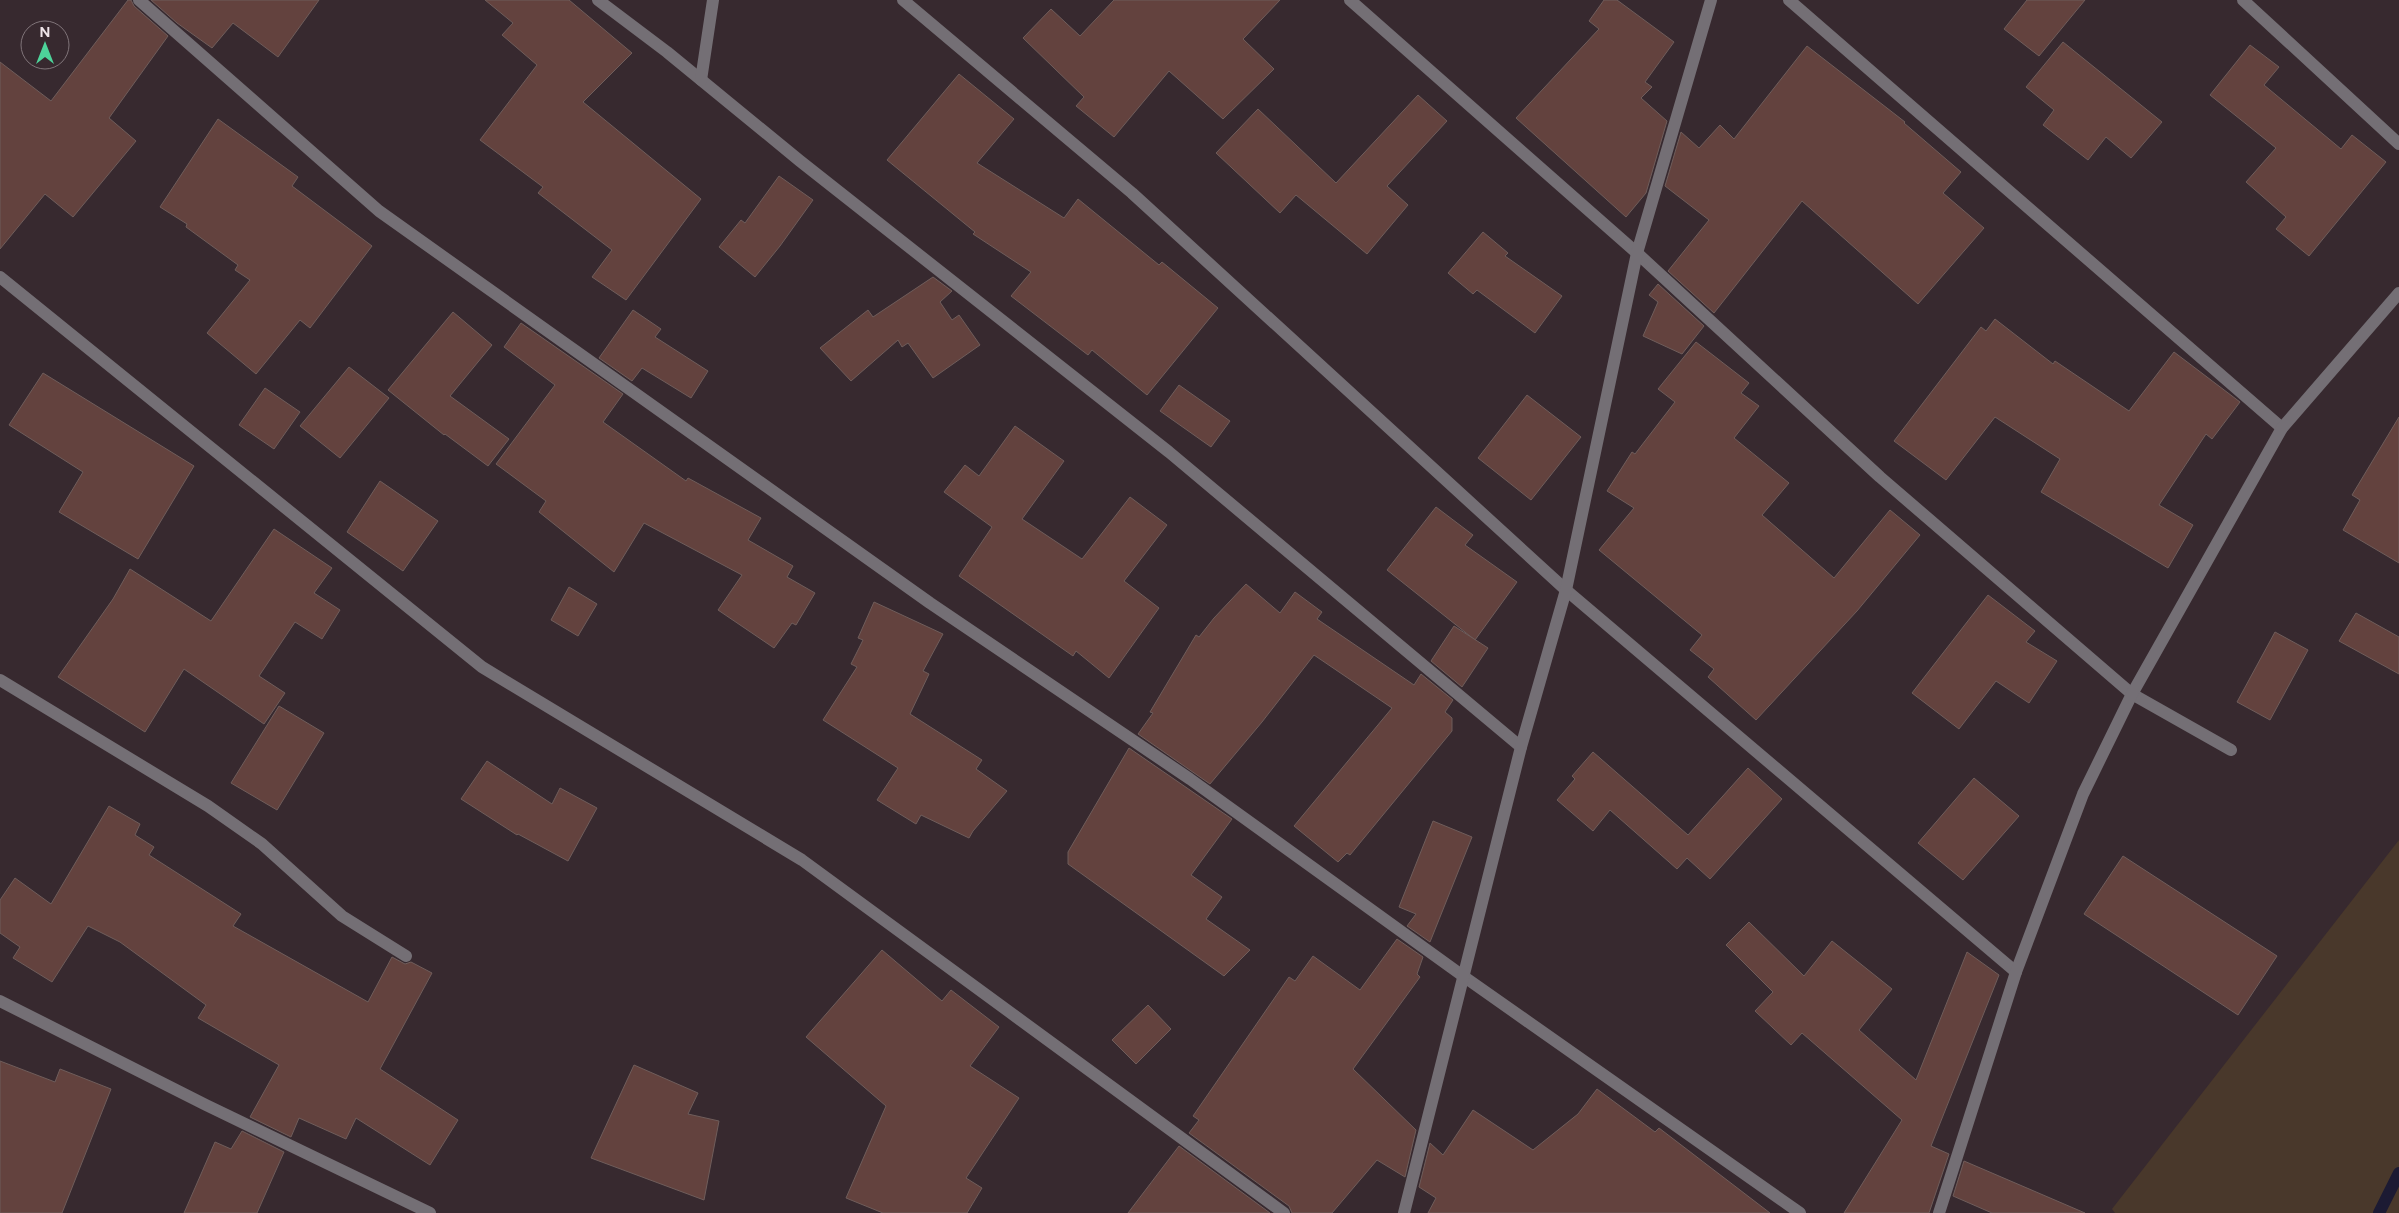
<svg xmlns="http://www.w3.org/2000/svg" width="2399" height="1213" viewBox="0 0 2399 1213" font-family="Figtree,sans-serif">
	<rect width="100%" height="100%" fill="#37292f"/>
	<path fill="#49382b" d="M2399,840V1213H2115L2112,1209Z"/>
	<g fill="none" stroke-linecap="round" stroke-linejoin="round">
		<path stroke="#1c1a33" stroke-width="12" d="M2379,1213L2399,1173"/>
	</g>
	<g fill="#63423e" stroke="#6f5d5b">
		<path d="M128,0H131L134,6L168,36L109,118L136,141L73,217L45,194L0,249V62L51,101Z"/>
		<path d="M151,0H319L278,57L233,23L212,48L177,23Z"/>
		<path d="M485,0H569L632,53L583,102L701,199L626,300L592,277L612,250L538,193L543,187L480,140L537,65L502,35L513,23Z"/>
		<path d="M1114,0H1280L1243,39L1274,69L1223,119L1169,71L1114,137L1076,106L1084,97L1023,38L1051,9L1080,36Z"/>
		<path d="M1604,0H1617L1674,42L1645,82L1652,87L1641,98L1667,121L1646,193L1626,217L1516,118L1599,29L1589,21Z"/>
		<path d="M2027,0H2085L2039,56L2004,29Z"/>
		<path d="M2063,42L2162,122L2131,158L2106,137L2088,160L2043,125L2054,110L2026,87Z"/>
		<path d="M2250,45L2279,67L2264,85L2341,149L2352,135L2386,162L2309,256L2276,229L2286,217L2246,182L2276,148L2210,95Z"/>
		<path d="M1807,46L1905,122L1904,123L1961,172L1943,193L1984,228L1918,304L1802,201L1714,313L1668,271L1709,220L1665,186L1681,132L1699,148L1720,125L1734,139Z"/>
		<path d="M959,74L1014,119L977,163L1064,218L1078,199L1159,265L1162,262L1218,308L1147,395L1092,350L1088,355L1011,296L1031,272L973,234L975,232L887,160Z"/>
		<path d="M1418,95L1447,121L1387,186L1408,205L1367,254L1296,195L1280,213L1216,153L1258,109L1336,183Z"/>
		<path d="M218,119L298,177L292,186L372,246L310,328L300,320L256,374L207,333L250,280L235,270L238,265L186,227L187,224L160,207Z"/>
		<path d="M779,176L813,200L780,246L755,277L719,247L741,220L745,223Z"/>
		<path d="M1483,232L1508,253L1505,256L1562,296L1535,333L1477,290L1473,294L1448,273Z"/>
		<path d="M933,277L952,291L940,302L952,320L959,315L980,345L933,378L908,343L902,347L898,340L851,381L820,348L868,310L873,317Z"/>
		<path d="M1658,284L1704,326L1682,354L1643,336L1658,302L1649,295Z"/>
		<path d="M633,310L661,329L655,337L708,371L691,398L642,368L632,381L599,358Z"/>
		<path d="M453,312L492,345L450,396L509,439L488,466L445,434L444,435L388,390Z"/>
		<path d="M1995,319L2053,364L2055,361L2129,411L2174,352L2240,402L2212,439L2206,434L2159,505L2193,525L2168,568L2041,492L2060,459L1995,417L1946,480L1894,441L1981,327L1986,331Z"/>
		<path d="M521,323L623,394L603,422L686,481L688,478L761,518L748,540L793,566L787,577L815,593L796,625L792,623L774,648L718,610L742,575L644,523L614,572L539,512L546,501L496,464L555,385L504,347Z"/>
		<path d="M1696,342L1749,383L1741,393L1759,406L1734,438L1789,483L1762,515L1834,578L1890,510L1920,535L1857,611L1756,720L1708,677L1714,669L1690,650L1702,635L1599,550L1634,508L1607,491L1632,452L1635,454L1675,402L1658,389Z"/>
		<path d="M349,367L389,398L340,458L300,426Z"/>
		<path d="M43,373L194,466L138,559L59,512L83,472L9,425Z"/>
		<path d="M1179,385L1230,421L1211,447L1160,411Z"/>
		<path d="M265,388L300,412L274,449L239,425Z"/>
		<path d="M1527,395L1581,437L1531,500L1478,458Z"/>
		<path d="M2399,417V563L2343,530L2360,500L2352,495Z"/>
		<path d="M1015,426L1064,461L1022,519L1082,559L1130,497L1167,525L1124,581L1159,608L1109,678L1076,651L1073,656L959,576L992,527L944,492L965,465L979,476Z"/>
		<path d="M380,481L438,521L403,571L347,532Z"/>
		<path d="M1436,507L1473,535L1465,545L1517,582L1475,640L1387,570Z"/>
		<path d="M274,529L332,568L314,593L340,610L322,639L295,622L259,676L285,693L264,724L184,669L145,732L58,677L113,599L130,569L211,621Z"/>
		<path d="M1246,584L1280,613L1295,592L1322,612L1317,619L1414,685L1421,674L1453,700L1445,712L1452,718V731L1350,855L1347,853L1338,862L1294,826L1392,708L1314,655L1262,722L1210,784L1138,734L1153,713L1150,712L1196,635L1199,637L1214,618Z"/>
		<path d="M569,587L597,604L578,636L551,620Z"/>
		<path d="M1988,595L2035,631L2026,642L2057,661L2029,703L1996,681L1959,729L1912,693Z"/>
		<path d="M874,602L943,634L923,671L929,674L910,714L982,760L976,769L1007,791L973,831L969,838L921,815L916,824L877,800L898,768L823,720L857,667L851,664L863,640L858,638Z"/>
		<path d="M2356,613L2399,637V674L2339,641Z"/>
		<path d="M1454,626L1488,648L1462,687L1431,661Z"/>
		<path d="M2275,632L2308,650L2270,720L2237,702Z"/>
		<path d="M279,706L324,733L277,810L231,783Z"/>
		<path d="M1129,748L1232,819L1191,875L1222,897L1206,919L1250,950L1224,976L1068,864V852Z"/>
		<path d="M1593,752L1688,835L1748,768L1782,799L1710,879L1687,858L1677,869L1610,810L1593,831L1557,800L1575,779L1572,776Z"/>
		<path d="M487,761L552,804L560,788L597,808L568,861L518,834L517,835L461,799Z"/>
		<path d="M1974,778L2019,816L1963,880L1918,843Z"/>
		<path d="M109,806L140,824L135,835L154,847L149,855L241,914L233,926L368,1002L392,957L405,964L411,962L432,973L380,1069L458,1120L430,1165L356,1118L346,1139L299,1118L291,1137L250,1117L279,1065L198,1018L206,1005L120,942L88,926L52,982L13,958L20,947L0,933V900L15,878L51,904Z"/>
		<path d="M1433,821L1472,837L1430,942L1407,926L1416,914L1399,907Z"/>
		<path d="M2123,856L2277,956L2238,1015L2084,914Z"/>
		<path d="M1749,922L1804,976L1832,941L1892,989L1859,1030L1916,1080L1967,952L1999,975L1931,1146L1949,1154L1929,1213H1844L1902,1120L1802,1033L1791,1045L1755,1011L1773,992L1726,945Z"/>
		<path d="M1397,939L1423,957L1417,974L1420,977L1353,1069L1416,1130L1405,1177L1377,1160L1332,1213H1292L1289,1206L1189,1133L1199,1120L1193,1116L1289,977L1295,981L1313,956L1360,990Z"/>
		<path d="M882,950L942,1001L951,990L999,1027L970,1066L1019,1098L966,1178L982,1188L967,1213H883L846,1198L886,1106L806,1037Z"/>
		<path d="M1148,1005L1171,1029L1136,1064L1112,1040Z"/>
		<path d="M0,1061L55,1082L60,1069L111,1089L62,1213H0Z"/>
		<path d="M634,1065L698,1093L688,1114L719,1121L704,1200L591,1158Z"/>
		<path d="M1597,1089L1655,1132L1659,1128L1770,1213H1428L1436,1198L1419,1187L1430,1143L1443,1155L1473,1110L1533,1150L1578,1114Z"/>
		<path d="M242,1131L284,1152L257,1213H184L215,1142L231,1149Z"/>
		<path d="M1179,1146L1270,1213H1128Z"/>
		<path d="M1964,1161L2085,1213H1992L1953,1196Z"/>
	</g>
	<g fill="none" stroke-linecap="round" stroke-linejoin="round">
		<g stroke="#746f75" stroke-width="12">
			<path d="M139,0L379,211L930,603L1190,779L1463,976L1800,1213"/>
			<path d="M598,0L667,52L800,161L1169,452L1521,747"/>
			<path d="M903,0L1132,193L1566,590L2016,972"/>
			<path d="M1350,0L1637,253L1880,477L2132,694L2231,750"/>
			<path d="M1789,0L2282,428"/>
			<path d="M2243,0L2399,144"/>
			<path d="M701,80L713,0"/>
			<path d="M0,277L482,667L802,860L1284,1213"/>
			<path d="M0,680L208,806L262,844L342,916L406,956"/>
			<path d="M0,1001L206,1105L430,1213"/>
			<path d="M1404,1213L1521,747L1566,590L1637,253L1711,0"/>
			<path d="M1939,1213L2016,972L2083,794L2132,694L2282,428L2399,293"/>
		</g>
	</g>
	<g transform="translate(45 45)"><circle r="24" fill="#37292f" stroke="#807479"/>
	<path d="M0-4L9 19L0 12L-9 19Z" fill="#4dd39a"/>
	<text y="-8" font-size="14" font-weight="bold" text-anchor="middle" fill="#eee4e8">N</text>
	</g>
</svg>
